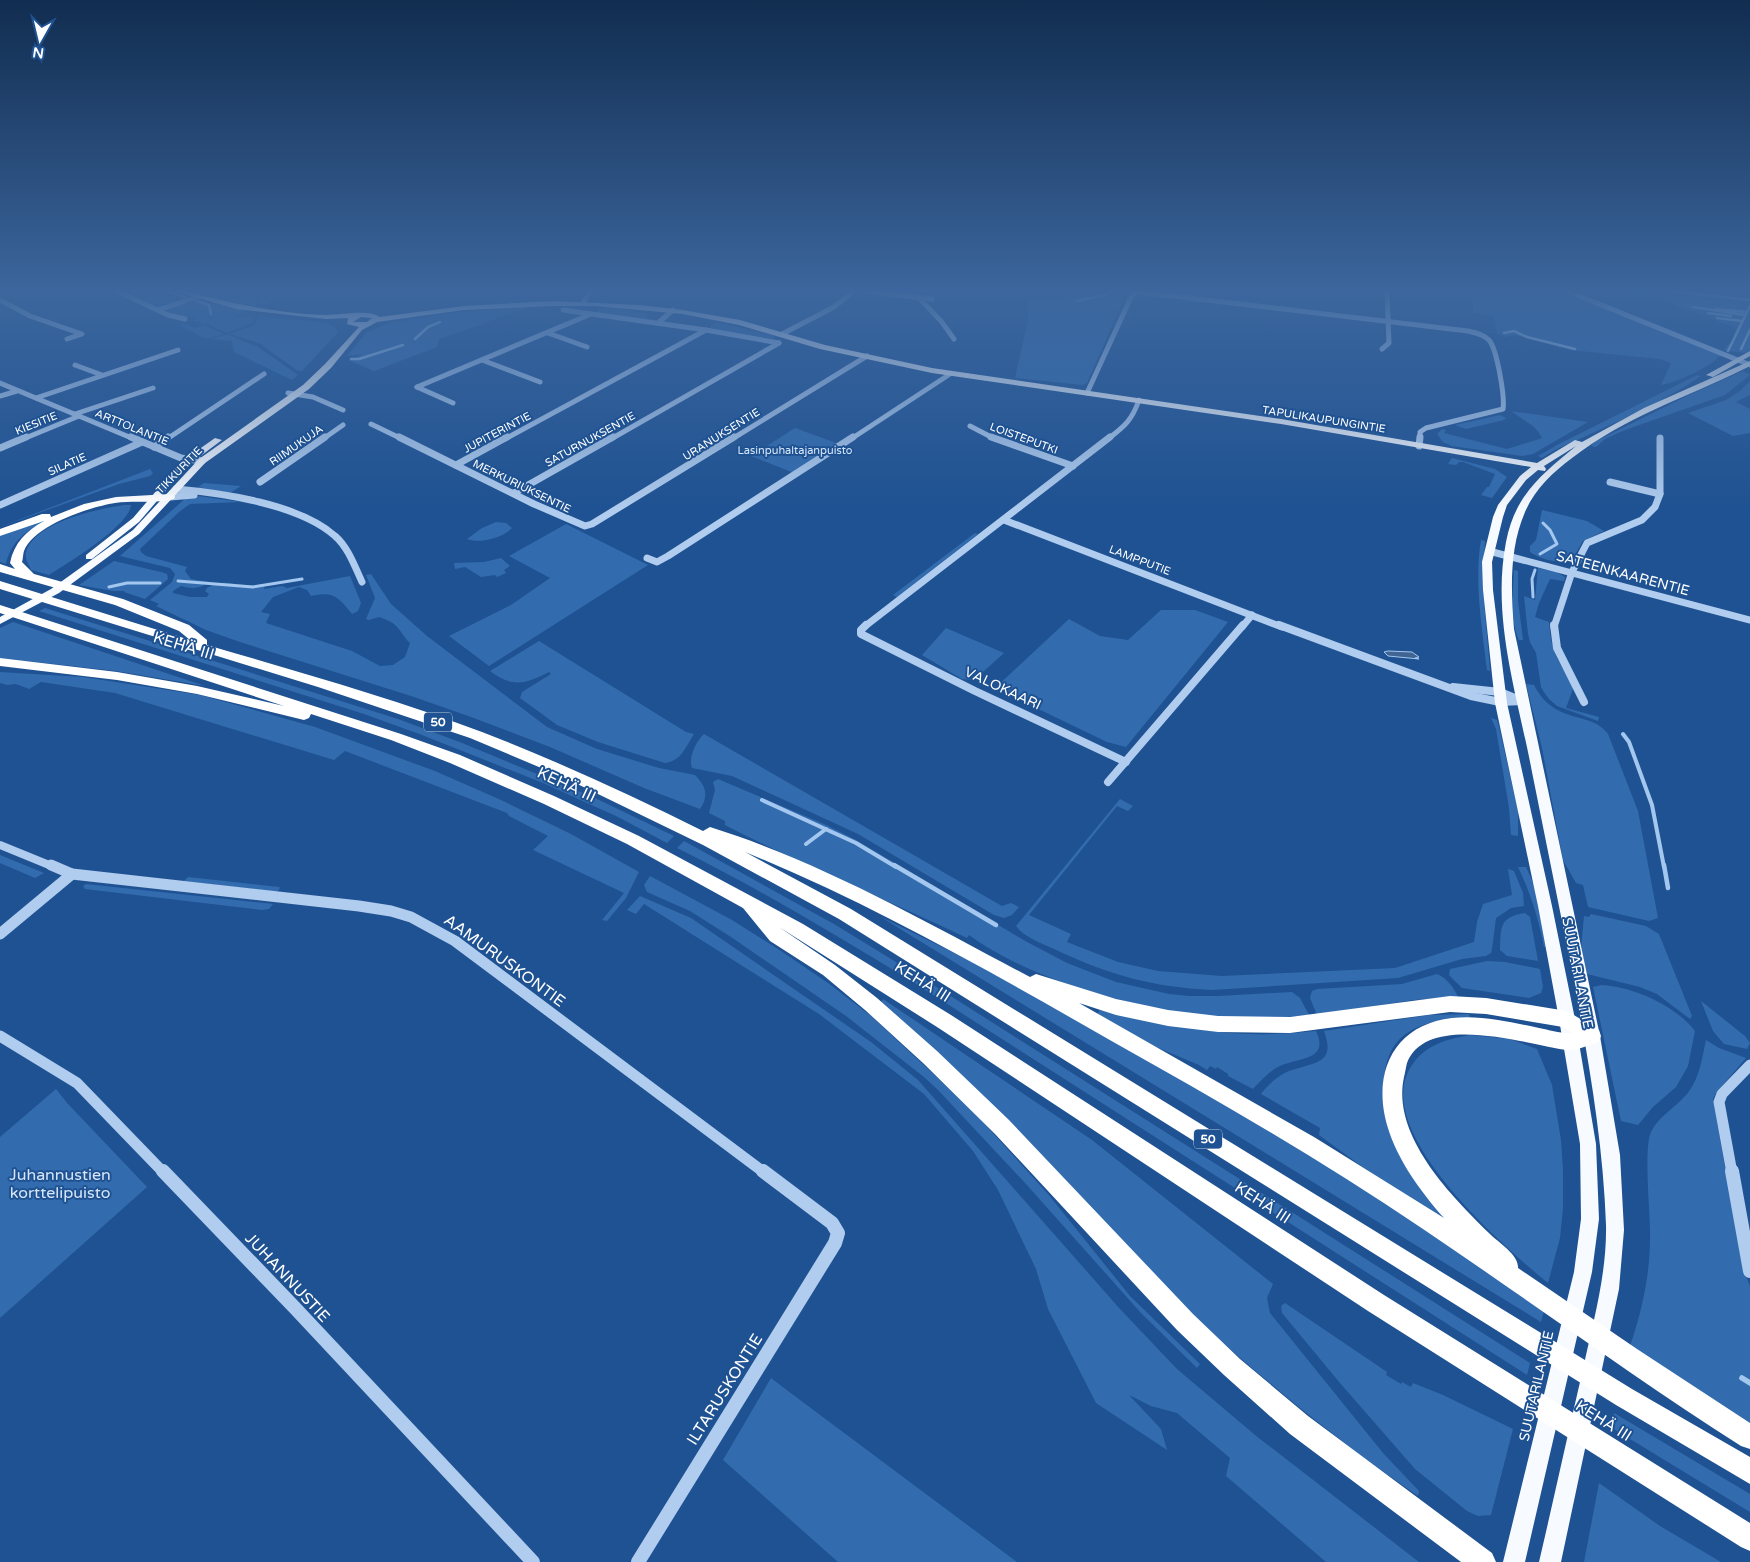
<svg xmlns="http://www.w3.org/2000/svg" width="1750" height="1562" viewBox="0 0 1750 1562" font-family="'Varela Round',sans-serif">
	<rect width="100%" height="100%" fill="#1f5292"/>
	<g fill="#326caf">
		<path d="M126,291H155L177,299C159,312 144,299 126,291Z"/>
		<path d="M186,291H329C311,299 280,287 267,305L260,304L254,299L256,306L199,296Z"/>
		<path d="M1074,291H1132L1125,296L1087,383L1082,385L1015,378L1028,320V299L1072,297Z"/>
		<path d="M1471,291H1565L1720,355C1715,365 1673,384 1661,385L1671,363L1660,359L1570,350L1515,335L1505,337C1500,332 1482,332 1473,330L1497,332L1493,315L1474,313Z"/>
		<path d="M1637,291H1674L1748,299L1750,297V350L1745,353L1723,350L1732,341L1736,328Z"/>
		<path d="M200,301L247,310L235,317H252V323L227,333L208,324L193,321L195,319C185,315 175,316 165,311L182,304Z"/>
		<path d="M520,307L528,308L439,339L437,347L374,371L348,360L363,354L347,356L366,333L389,323L436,315Z"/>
		<path d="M602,307L646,313L648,318L647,320L596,313Z"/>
		<path d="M258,316L328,323L337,329L338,332L302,371H298L259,343L229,334L255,325Z"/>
		<path d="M716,322L772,335L776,337L773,339L709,328Z"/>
		<path d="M185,324L196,328L204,325L224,334L206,339L179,325Z"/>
		<path d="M227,334L258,347L298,375L292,380L234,352L232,341L212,339Z"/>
		<path d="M1743,371L1750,375L1725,395L1625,430L1605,439L1596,447L1591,446L1594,442L1687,396Z"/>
		<path d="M1697,375L1701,376C1665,401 1623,419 1584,437C1568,444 1557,448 1542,458L1538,456L1557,445Z"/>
		<path d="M1750,381V395L1736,402L1750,409V433L1733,436L1688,413L1726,400L1740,391Z"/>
		<path d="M1511,411L1588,422L1533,454L1522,456L1452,446L1443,442L1437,434L1442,429L1446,430L1444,433L1507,449L1542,438C1537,426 1523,420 1511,411Z"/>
		<path d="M1500,415L1506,418L1504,420L1466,429L1455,425Z"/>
		<path d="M795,428L839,444L794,473L751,456Z"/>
		<path d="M1452,458L1495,469L1507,477L1492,498L1481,495L1487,487H1489L1495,474L1463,462H1459L1456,465L1448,464Z"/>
		<path d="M150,469L153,473L150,476L119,484L0,527Z"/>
		<path d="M204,483L241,486L230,493L198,487Z"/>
		<path d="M198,496L241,502L190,504L179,512L140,549L141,552L146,556L187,567L185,571L191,579L209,582C200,589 192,589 181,586L173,591V593L190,597H207L209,594L205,591L207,588C222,579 230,584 245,585C252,586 258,585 265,584L264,589L282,586L287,588L350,576L361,603L358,611L352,614C338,597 334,591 311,596L307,590L299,587L273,597L261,612L270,614L266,623L352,651L380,666L393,665L405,657L410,643C404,638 402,632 397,627C393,622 385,619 379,617L369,620L366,619L375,598L366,575L371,574L391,604L427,636L547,727L597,749L659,768L695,775C706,786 709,796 700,809L644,788L550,747L471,717L411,696L240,642L206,630L156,606L159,604L150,600L172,582L175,574L170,568L120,556L187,497Z"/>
		<path d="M124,505H131C129,526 68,563 49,575L31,570C29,564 24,558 26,552C35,522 97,509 124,505Z"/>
		<path d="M1542,510L1587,521L1604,531L1583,541L1571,561C1556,563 1542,560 1530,552V546L1536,540Z"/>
		<path d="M49,519C28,530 11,540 6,564L0,562V536Z"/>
		<path d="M496,522L506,523L512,528C503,538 479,544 467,539L482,528Z"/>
		<path d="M566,524L648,565L489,666L449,636L511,605L550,578L509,556Z"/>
		<path d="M975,533L978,534L897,597L893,595Z"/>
		<path d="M1481,540L1485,541V543L1483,566V588L1490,671L1487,670C1482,627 1474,582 1481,540Z"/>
		<path d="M501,558L510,566L504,570L506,573L497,577L495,575L481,577L465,567L455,569L454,563L484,562Z"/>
		<path d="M114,561L161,572L167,574L168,579L145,599L124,592L125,591H113L79,585Z"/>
		<path d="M1538,568L1556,572L1565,577L1564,581L1550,579L1539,603L1535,617L1549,622C1551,653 1558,660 1574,686L1566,708L1599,717L1598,721L1557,706L1549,699L1544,692L1541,687L1536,653L1530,642L1528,634L1524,596L1535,600Z"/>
		<path d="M1514,570L1518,571V600L1523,640H1519C1510,620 1513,592 1514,570Z"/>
		<path d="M45,608L398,719L462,743L595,798L674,836L667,843L618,817L543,783L422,735L364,714L39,611Z"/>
		<path d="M1161,610H1195L1228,622L1126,747L1107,742L995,688L1069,619L1100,636L1128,640Z"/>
		<path d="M13,622L205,686L116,671L0,658V628Z"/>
		<path d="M946,628L1004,653L974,680L962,679L922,655Z"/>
		<path d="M539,641L686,732L694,734C685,748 681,761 665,763L598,742L557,725L520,698L522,692L551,674L549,672C526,684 512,688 490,671Z"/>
		<path d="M0,672L83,677L200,695L315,727L435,771L501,800L571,834L639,872L626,898L607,921L602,920L624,893L533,850L548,836L509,816L507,813L345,751L334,760L115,693L41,682L29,689L16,684L7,685L0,683Z"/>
		<path d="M1526,684L1534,685C1555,726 1591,710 1608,734L1638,811L1658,918L1649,921L1588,907L1583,885L1576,883L1563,860L1542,748Z"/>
		<path d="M1491,718L1497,720L1499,727L1518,811V836L1511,835L1509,808L1496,729Z"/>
		<path d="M704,734L1002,906L1011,903L1019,907L1012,915L1004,918L994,915L858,834L732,776L692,768C688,758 696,741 704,734Z"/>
		<path d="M718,779L824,824L856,840L1027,942L1067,963L1116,982L1169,994L1189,996H1218L1292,992L1300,998L1309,1015C1294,1016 1279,1018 1263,1019C1175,1020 1041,988 969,935L967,938C887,900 804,866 725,825V821L709,813L715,790L713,782Z"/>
		<path d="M1120,799L1133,806L1128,811L1117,806L1029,915L1071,934L1067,942L1118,962L1158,971L1222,976L1395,968L1474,942L1477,922L1483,904L1512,895L1508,869L1514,871L1523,893L1524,906L1511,908L1496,918L1492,949L1491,953L1486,956L1462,959L1398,978L1212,990C1152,987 1109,975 1054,949C1041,943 1024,937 1016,926Z"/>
		<path d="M684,841L834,924L927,981L1530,1363L1527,1375L913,982C836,935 758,888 677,848Z"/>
		<path d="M0,855L44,873L35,878L0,863Z"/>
		<path d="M1518,867H1526L1535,887L1548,946L1544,947C1539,920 1530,892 1518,867Z"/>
		<path d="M650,876L732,920L778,949L828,983L871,1016L972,1110L1048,1194L1130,1296L1200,1364L1197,1368L1141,1313L1026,1184L938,1090L924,1077L846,1016L731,937L690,911L647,892L644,885Z"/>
		<path d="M188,877L279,887L280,888L277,892L184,881Z"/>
		<path d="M86,884L273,904L269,909L262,910L85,889L83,886Z"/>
		<path d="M640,896L691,918L707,929L871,1042L918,1080L1120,1309L1177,1369L1255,1435L1419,1562H1326L1226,1476L1230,1458L1177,1413L1151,1406L1129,1395L1161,1429L1167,1450L1096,1403L1048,1309L1036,1269L998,1190L973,1151L924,1094L819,1014L644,904L636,914L627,910Z"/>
		<path d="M1525,913L1530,917L1538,961L1507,956L1500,950C1501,927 1499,917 1525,913Z"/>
		<path d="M1591,914L1646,926L1659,934L1692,1016L1690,1019L1657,994L1640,987L1587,974L1581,949L1584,916L1589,917Z"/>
		<path d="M879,916L999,975L1285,1136L1545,1307L1541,1322Z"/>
		<path d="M1487,961L1505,962L1540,969L1543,987L1541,993L1529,998L1462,988L1449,975L1450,969Z"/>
		<path d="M1437,974C1447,978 1454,988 1458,997L1413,1000L1317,1015L1310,998L1312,991L1317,989L1402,984Z"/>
		<path d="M1601,985C1632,986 1676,1006 1695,1031L1688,1066L1676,1087L1653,1107L1638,1125L1621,1121L1593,987Z"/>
		<path d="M883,999L1092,1140L1273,1284L1267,1298L1270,1313L1383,1453L1419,1491L1418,1496L1365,1459L1300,1408L1240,1358L1168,1293L967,1080L881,1002Z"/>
		<path d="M1701,1001L1745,1036L1750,1043L1747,1049L1724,1044L1713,1031Z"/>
		<path d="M1100,1009C1133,1015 1165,1023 1198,1029C1237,1036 1277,1035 1316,1031C1330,1061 1298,1057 1280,1066C1269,1071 1261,1081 1253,1089L1228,1076V1074L1217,1067L1216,1069L1210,1066L1207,1070L1199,1065L1156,1047L1097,1015Z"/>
		<path d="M1469,1014L1471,1020C1412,1018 1379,1037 1384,1101L1463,1232L1364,1168L1319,1135L1320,1128L1261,1094C1269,1084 1279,1074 1292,1070C1316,1062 1336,1063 1324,1031L1429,1015Z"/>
		<path d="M1470,1035L1510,1039L1537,1049L1552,1085L1561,1140L1563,1170V1209L1560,1238L1548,1283C1504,1247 1377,1137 1408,1072C1421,1046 1443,1040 1470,1035Z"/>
		<path d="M1706,1040L1719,1048L1746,1058L1716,1093L1713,1099L1743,1269L1750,1286V1426L1630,1346C1642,1311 1650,1275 1650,1238C1651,1216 1643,1150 1651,1132C1659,1115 1679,1106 1690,1090C1700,1075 1702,1058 1706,1040Z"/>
		<path d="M56,1089L68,1104L147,1187L0,1318V1137Z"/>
		<path d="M1285,1303L1387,1372L1386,1375L1401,1384L1402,1382L1411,1387L1413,1383L1443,1395L1513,1429L1491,1515L1478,1516L1467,1511L1415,1469L1340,1383L1282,1313L1281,1306Z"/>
		<path d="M771,1378L788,1391L1017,1562H838L723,1460Z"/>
		<path d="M1614,1413L1750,1494V1512L1612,1428Z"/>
		<path d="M1599,1483L1660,1526L1721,1562H1584Z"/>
	</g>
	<path fill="#406593" stroke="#a3c7ef" d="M1388,651L1412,652L1419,657L1415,658L1419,659L1388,656L1384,652Z"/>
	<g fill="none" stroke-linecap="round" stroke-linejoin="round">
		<g stroke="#a3c7ef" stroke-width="2.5">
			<path d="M166,291L185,297"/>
			<path d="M1669,291L1750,300"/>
			<path d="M197,301L209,305L211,314"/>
			<path d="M1076,301L1109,294L1111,291"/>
			<path d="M1693,307L1745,315"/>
			<path d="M1716,309L1747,312"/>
			<path d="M1708,313L1731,316"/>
			<path d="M1717,318L1742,321"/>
			<path d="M1504,333L1514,331L1527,337L1575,349"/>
			<path d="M415,339L428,327L440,322"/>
			<path d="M1741,349L1750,330"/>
			<path d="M1728,351L1750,306"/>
			<path d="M351,359H359L403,345"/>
		</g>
		<g stroke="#a3c7ef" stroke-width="3">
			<path d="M1540,554L1557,544L1550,530L1543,523"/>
			<path d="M178,581L253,587L302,579"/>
			<path d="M109,587L127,583H160"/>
			<path d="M1533,597L1532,579L1535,570"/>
		</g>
		<g stroke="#a3c7ef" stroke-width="4">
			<path d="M1623,734L1629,742L1652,805L1664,867"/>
			<path d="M762,800L856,843L896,867"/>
			<path d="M806,844L826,829"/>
		</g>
		<g stroke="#a3c7ef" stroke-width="4.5">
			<path d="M894,865L996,925"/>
			<path d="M1664,865L1668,888"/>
		</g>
		<path stroke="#a3c7ef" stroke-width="5.5" d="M1742,1378L1750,1383"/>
		<g stroke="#b0ccee" stroke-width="5">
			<path d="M117,291L168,315L185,319"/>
			<path d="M865,291L932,299"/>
			<path d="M1567,291L1750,365"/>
			<path d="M919,298L941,321L954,339"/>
			<path d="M0,300L30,316L82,334L67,339"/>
			<path d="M583,303L591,291"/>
			<path d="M158,310L197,297"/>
			<path d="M563,310L706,330L779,343"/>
			<path d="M658,323L673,310"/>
			<path d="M548,333L587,347"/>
			<path d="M782,334L834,307L854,291"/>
			<path d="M1382,349L1389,343L1387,291"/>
			<path d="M482,360L540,382"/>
			<path d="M75,365L102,375"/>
			<path d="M0,383L134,439"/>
			<path d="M417,387L591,314"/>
			<path d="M417,387L453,403"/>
			<path d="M288,393L313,397L343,410"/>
			<path d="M1087,393L1132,295L1139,292L1468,331C1476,333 1483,334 1489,340C1497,349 1505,397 1503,409L1426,428L1420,432V439"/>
			<path d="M0,396L17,391"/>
			<path d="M36,398L178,350"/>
			<path d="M75,414L153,388"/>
			<path d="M371,424L402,439"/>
			<path d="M970,426L995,439"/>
			<path d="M23,439L79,416"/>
			<path d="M167,439L264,374"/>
			<path d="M323,439L343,425"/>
			<path d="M505,439L706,330"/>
			<path d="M611,439L779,343"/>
			<path d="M732,439L867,356"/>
			<path d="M851,439L950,374"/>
			<path d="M1108,439C1125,426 1132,420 1139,400"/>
		</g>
		<g stroke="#b0ccee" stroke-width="7">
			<path d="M131,437L181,458L202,461"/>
			<path d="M399,437L534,504L585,526L592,524L734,437"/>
			<path d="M991,437L1073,466"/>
			<path d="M1419,446L1420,437"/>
			<path d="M154,447L168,437"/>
			<path d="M0,448L26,437"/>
			<path d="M456,465L507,437"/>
			<path d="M260,482L325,437"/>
			<path d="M1610,482L1660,494"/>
			<path d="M176,489C222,493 299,504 335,536C348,547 355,567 362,582"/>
			<path d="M514,493L613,437"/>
			<path d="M170,497L194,495"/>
			<path d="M0,505L142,442"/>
			<path d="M1004,520L1282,627"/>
			<path d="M1489,551L1750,620"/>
			<path d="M647,558L657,562L668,556L853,437"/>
			<path d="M864,627L1110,437"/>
			<path d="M1242,627L1252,615"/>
			<path d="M1554,627L1572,572L1587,543L1642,520L1655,507L1660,494V438"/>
		</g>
		<g stroke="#b0ccee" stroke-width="8">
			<path d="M866,625L861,630V634L975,691L1126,762"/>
			<path d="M1279,625L1471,696L1500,702L1523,701"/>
			<path d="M1554,625L1557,648L1584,702"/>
			<path d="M1453,687L1500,692L1520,700"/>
			<path d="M1108,782L1243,625"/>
			<path d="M0,845L54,867"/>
		</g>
		<g stroke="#b0ccee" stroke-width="11">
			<path d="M51,865L72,874L359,906L391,911L411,917L455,941L765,1173"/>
			<path d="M0,934L72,874"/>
			<path d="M0,1036L77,1083L164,1173"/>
			<path d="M1732,1173L1719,1102L1722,1094L1750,1065"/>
		</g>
		<g stroke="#b0ccee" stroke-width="14">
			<path d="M163,1171L295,1308L533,1562"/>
			<path d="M1732,1171L1750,1271"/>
			<path d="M638,1562L835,1243L838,1233L832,1223L763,1171"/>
		</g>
		<g fill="#f7faff" fill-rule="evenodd">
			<path d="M175,291H184C229,303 280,314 327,315C341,315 371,309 379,317L464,306L552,301L639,305L683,310L740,320L825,345L932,368L1281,419L1537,463L1575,440L1582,442L1644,408L1750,361V366L1744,369C1683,399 1627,416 1572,458C1552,473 1535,489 1525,512C1509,549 1511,590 1514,629L1600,1036L1620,1155L1624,1230L1619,1289L1561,1562H1539C1554,1498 1568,1433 1583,1369C1593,1322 1607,1274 1606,1225C1603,1138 1587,1052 1571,966C1558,901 1545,837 1532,772C1518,697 1491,619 1506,542C1515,495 1541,475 1576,446L1544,466L1546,469L1545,471L1538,470L1526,480L1507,505L1503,517L1492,562L1493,590L1507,703L1552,906L1575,1019L1596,1144L1599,1219L1592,1272L1525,1562H1503L1574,1272L1581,1219L1580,1144L1559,1019L1538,906L1495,703L1483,590L1482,562L1493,517L1498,505L1520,476L1531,467L1281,424L932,373L820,349L739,325L683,314L595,306H552L464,310L377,322L362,330L331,368L309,389L205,463L139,534L59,593L0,624V617L51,589L133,530L199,459L303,385L325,364L359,327L347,324L348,318L326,319L236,309ZM361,317L372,318L367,322H353Z"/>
			<path d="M1750,351V356L1713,377L1706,375Z"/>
			<path d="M215,438L222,440L187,466L139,522L92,559H86V555L133,518L181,462Z"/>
		</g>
		<g fill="#fff" fill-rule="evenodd">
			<path d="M170,494L174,495L175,497L174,499C155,504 135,500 115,503C90,507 34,525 24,551C23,554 23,559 22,562L34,574L123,599L189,625L207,640V645C299,672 392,698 482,732C557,761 631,795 703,831L710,827C822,862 926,922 1030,977L1036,974L1116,999L1168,1010L1218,1016L1290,1017L1450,996L1486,998L1567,1011L1599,1030L1601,1036L1599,1042L1575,1050H1567C1529,1045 1427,1011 1407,1063C1406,1067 1405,1073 1404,1077C1391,1136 1452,1197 1490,1234C1499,1243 1519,1255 1518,1268L1637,1349L1750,1423V1449L1741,1446C1633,1377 1530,1301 1423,1229C1322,1160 1215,1099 1108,1039C991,972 870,903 745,852L851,909L1632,1389L1750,1457V1484L1616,1405L839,919L703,845L565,778L470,738L318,687L0,589V581L190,640L179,631L115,605L0,572V564L15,569L10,563C14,543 26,531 44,521L0,536V529L42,514H50L51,517L84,504L116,497ZM1079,1003L1116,1015L1168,1026L1218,1032L1290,1033L1450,1012L1486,1014L1563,1027L1573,1033C1561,1034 1550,1030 1539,1028C1510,1022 1482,1015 1452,1018C1399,1024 1374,1065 1385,1117C1393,1154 1419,1190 1444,1218L1314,1137Z"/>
			<path d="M0,605L401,734L460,755L554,796L639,836L803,924L951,1015L1384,1295L1750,1523V1551L1741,1547L1368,1311L937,1027L779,927L835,965L877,998L937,1051L1009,1120L1193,1314L1240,1359L1308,1416L1492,1553L1496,1562H1461L1290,1434L1224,1375L1177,1330L995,1134L923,1063L865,1010L823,975L770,941L743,908L627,844L544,804L450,763L391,740L311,714L309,718L304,720L197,694L117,680L0,666V658L117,672L197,686L284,706L0,613Z"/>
		</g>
	</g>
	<linearGradient id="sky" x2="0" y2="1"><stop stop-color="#112d50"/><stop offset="0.57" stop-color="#3c669d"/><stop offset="1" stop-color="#3c669d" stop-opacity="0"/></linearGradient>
	<rect width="1750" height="509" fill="url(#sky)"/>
	<g text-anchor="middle" stroke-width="4" stroke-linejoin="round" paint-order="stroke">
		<g font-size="11" fill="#fff" stroke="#1f5292">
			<text transform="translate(1324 419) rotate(9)" y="4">TAPULIKAUPUNGINTIE</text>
			<text transform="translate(36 423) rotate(-22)" y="4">KIESITIE</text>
			<text transform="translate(132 427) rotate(22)" y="4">ARTTOLANTIE</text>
			<text transform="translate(497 432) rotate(-28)" y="4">JUPITERINTIE</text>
			<text transform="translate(721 434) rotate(-32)" y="4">URANUKSENTIE</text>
			<text transform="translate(1024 438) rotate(20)" y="4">LOISTEPUTKI</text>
			<text transform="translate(590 439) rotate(-29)" y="4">SATURNUKSENTIE</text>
			<text transform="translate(296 445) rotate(-35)" y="4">RIIMUKUJA</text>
			<text transform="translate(67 464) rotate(-24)" y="4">SILATIE</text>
			<text transform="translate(179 470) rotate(-46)" y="4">TIKKURITIE</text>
			<text transform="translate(522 486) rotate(26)" y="4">MERKURIUKSENTIE</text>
			<text transform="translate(1140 560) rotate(21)" y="4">LAMPPUTIE</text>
		</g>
		<g font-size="11" fill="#d6e6fa" stroke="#1f5292">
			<text x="795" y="454">Lasinpuhaltajanpuisto</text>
		</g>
		<g fill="#1f5292" stroke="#bccbde" stroke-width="1">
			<rect x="424" y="712.5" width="28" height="19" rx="4"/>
			<rect x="1194" y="1129.5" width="28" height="19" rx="4"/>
		</g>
		<g font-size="12" font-weight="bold" fill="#fff">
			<text x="438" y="726">50</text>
			<text x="1208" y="1143">50</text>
		</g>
		<g font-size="14" fill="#fff" stroke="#1f5292">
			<text transform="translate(1623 573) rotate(15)" y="5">SATEENKAARENTIE</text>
			<text transform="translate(1003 688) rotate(25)" y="5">VALOKAARI</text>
			<text transform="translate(1578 973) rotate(79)" y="5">SUUTARILANTIE</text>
			<text transform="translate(1536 1386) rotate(-77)" y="5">SUUTARILANTIE</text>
		</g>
		<g font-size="16" fill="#fff" stroke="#1f5292">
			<text transform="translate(184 645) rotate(17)" y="6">KEHÄ III</text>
			<text transform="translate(567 784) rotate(25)" y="6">KEHÄ III</text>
			<text transform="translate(505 960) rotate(36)" y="6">AAMURUSKONTIE</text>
			<text transform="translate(923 981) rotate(32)" y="6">KEHÄ III</text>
			<text transform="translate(1263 1202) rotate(33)" y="6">KEHÄ III</text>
			<text transform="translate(288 1277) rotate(47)" y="6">JUHANNUSTIE</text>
			<text transform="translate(724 1389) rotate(-58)" y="6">ILTARUSKONTIE</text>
			<text transform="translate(1604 1420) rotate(32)" y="6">KEHÄ III</text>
		</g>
		<g font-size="16" fill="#d6e6fa" stroke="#1f5292">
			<text x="60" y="1180">Juhannustien<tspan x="60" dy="18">korttelipuisto</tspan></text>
		</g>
	</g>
	<g transform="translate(40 40) rotate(188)" stroke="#1f5292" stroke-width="4" paint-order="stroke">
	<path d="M0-4L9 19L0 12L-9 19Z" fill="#ffffff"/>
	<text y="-8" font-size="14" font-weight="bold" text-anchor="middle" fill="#ffffff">N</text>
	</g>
</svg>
